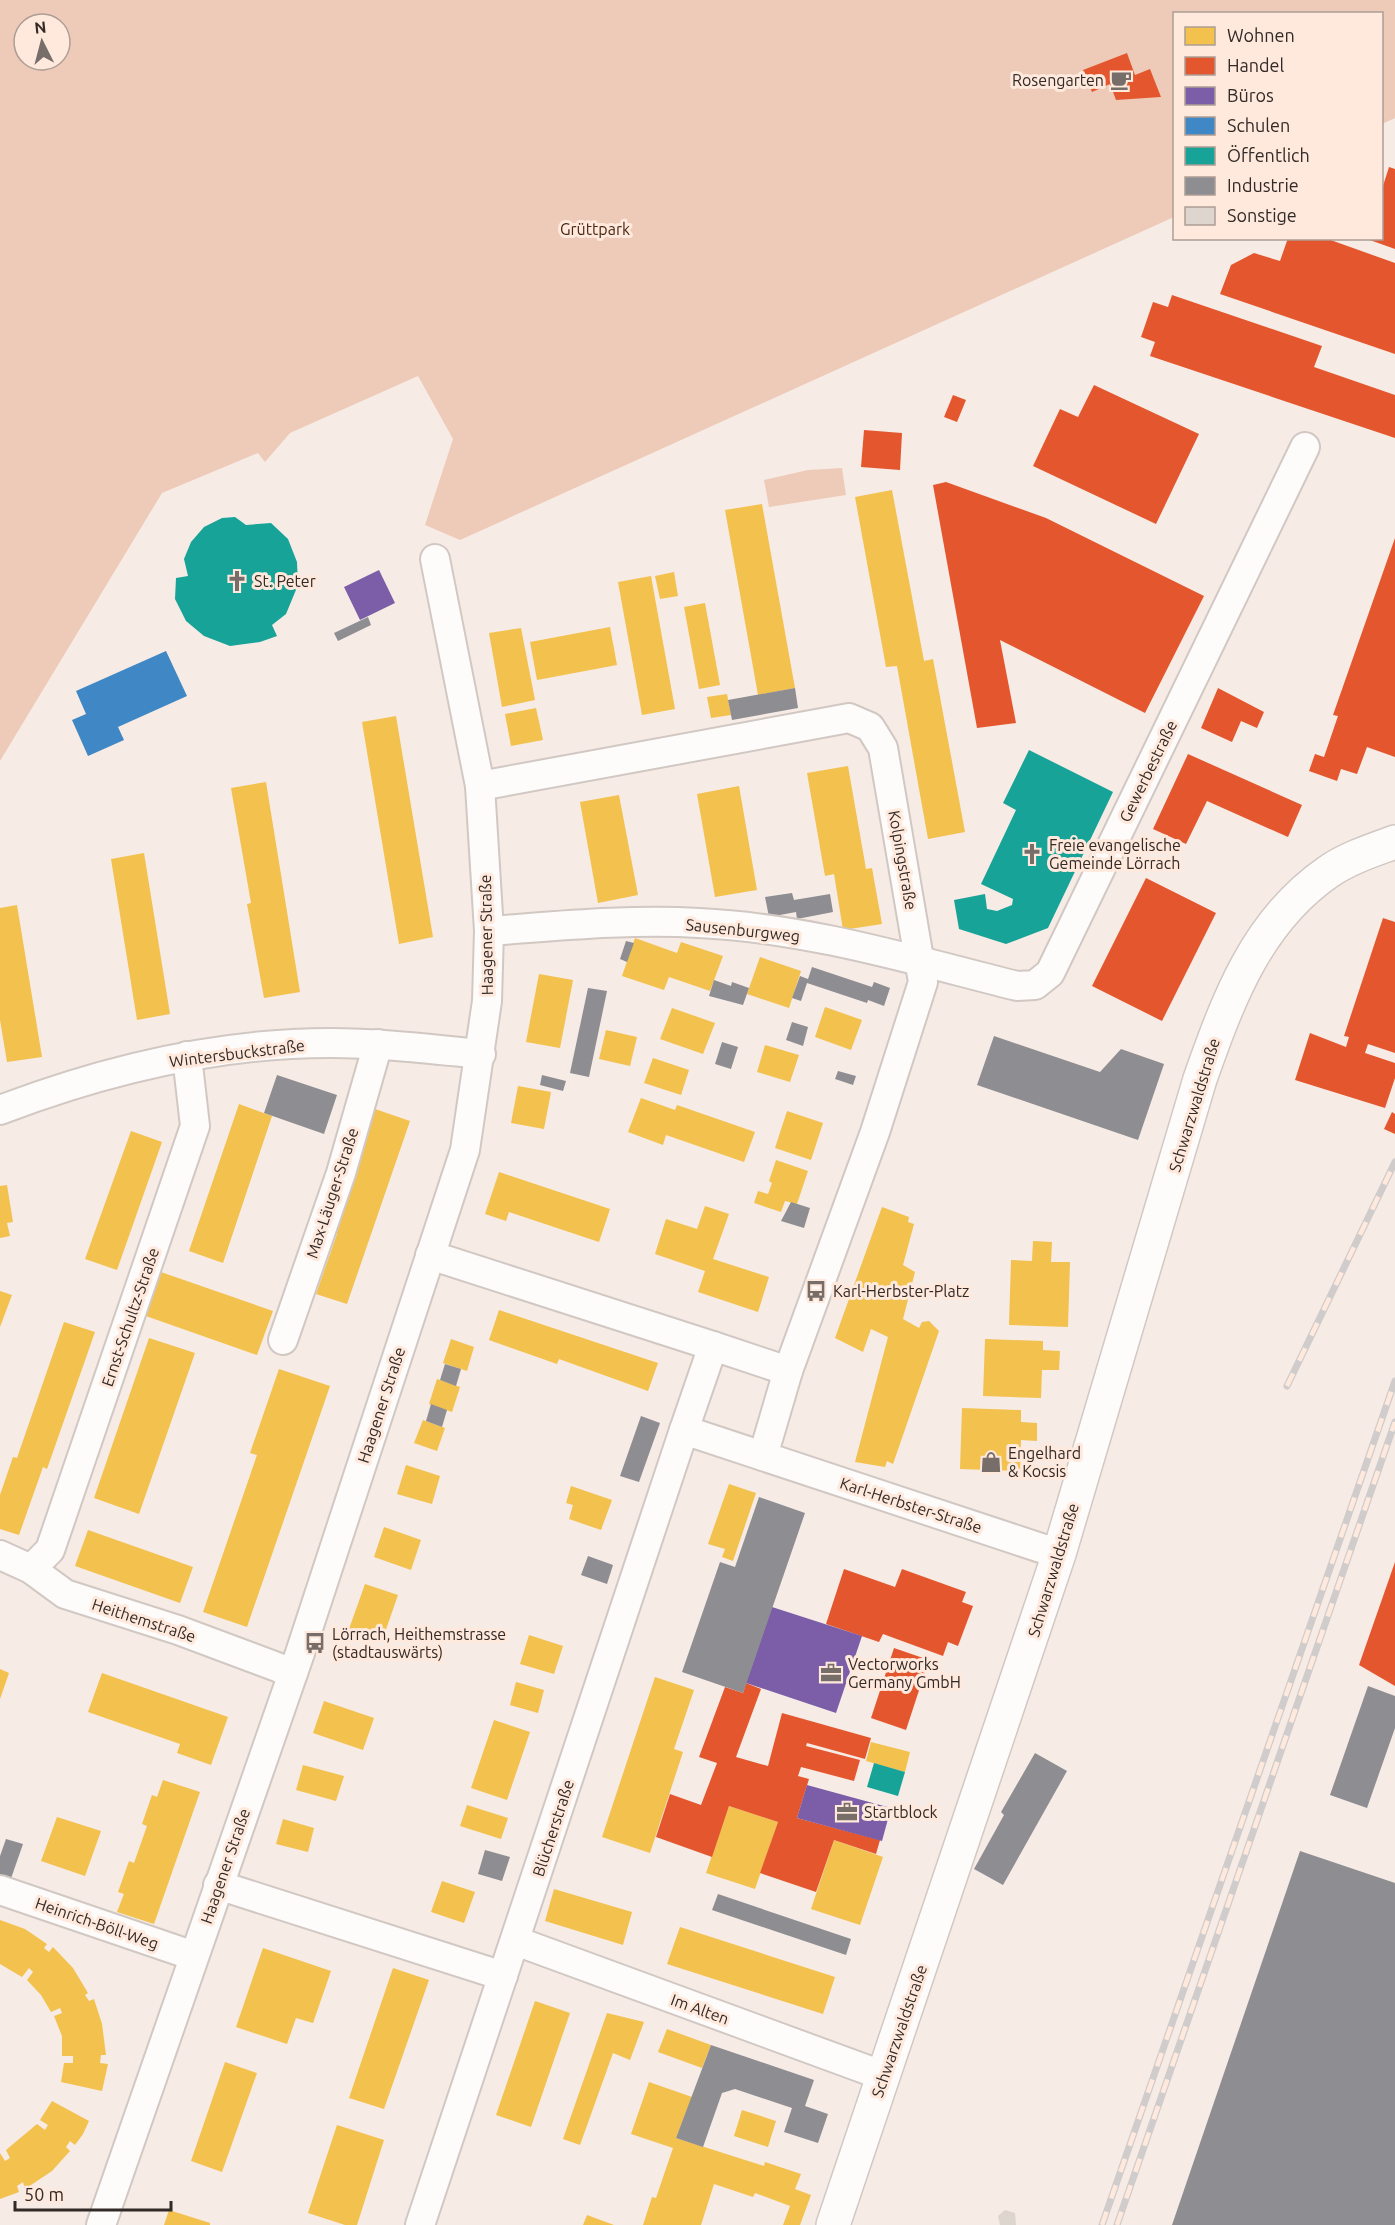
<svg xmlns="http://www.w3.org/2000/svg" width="1395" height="2225" viewBox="0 0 1395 2225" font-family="Ubuntu,sans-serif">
	<rect width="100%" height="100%" fill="#f7ebe5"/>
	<g fill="#edcbb8" fill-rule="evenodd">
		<path d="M0,0H1395V118L1382,124V14H1174V217L460,540L425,525L453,439L418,376L290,433L265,462L258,453L162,493L0,761ZM24,24H60V60H24Z"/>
		<path d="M842,468L846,495L769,507L764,480L808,470Z"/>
	</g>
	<g fill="#f2c14e">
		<path d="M892,490L924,661L933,659L965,832L928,839L897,666L886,667L855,497Z"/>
		<path d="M762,504L795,688L758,695L725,510Z"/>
		<path d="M674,572L678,596L660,599L655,576Z"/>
		<path d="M651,576L675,709L642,715L618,582Z"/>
		<path d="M705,603L720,685L699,689L684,607Z"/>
		<path d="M610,627L617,665L537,680L530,642Z"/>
		<path d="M521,628L535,700L502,707L489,633Z"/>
		<path d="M727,694L731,715L711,718L707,697Z"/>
		<path d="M536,708L543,740L511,746L505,714Z"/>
		<path d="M396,716L433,937L399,944L362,722Z"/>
		<path d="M848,766L866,869L872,868L882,924L843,930L834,874L825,876L807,773Z"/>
		<path d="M266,782L300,992L264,998L247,904L251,903L231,788Z"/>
		<path d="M739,786L757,890L715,897L697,794Z"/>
		<path d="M619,795L638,895L598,903L580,802Z"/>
		<path d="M144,853L170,1014L137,1020L111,859Z"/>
		<path d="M17,905L42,1057L7,1062L0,1020V908Z"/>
		<path d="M635,938L677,953L681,942L723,956L710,991L669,977L664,990L622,976Z"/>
		<path d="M760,957L801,971L789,1008L747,994Z"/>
		<path d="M539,974L573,980L560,1048L526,1042Z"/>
		<path d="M825,1007L862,1020L851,1050L815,1037Z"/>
		<path d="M672,1008L715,1023L703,1054L660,1039Z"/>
		<path d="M606,1030L637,1037L630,1066L599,1059Z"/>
		<path d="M765,1045L799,1055L790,1082L757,1072Z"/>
		<path d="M653,1058L689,1070L681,1095L644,1083Z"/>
		<path d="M518,1086L551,1092L544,1129L511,1123Z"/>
		<path d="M641,1098L675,1110L677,1105L755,1132L744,1162L666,1135L663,1145L628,1132Z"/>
		<path d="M239,1104L272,1116L223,1263L189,1251Z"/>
		<path d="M375,1109L410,1121L347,1304L316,1294L337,1234L333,1232Z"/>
		<path d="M787,1111L823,1123L811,1160L775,1148Z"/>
		<path d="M131,1131L162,1142L117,1270L85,1259Z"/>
		<path d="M776,1160L808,1171L797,1204L785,1201L781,1212L754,1203L758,1191L768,1194L772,1183L769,1181Z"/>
		<path d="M499,1172L610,1209L599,1242L509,1212L506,1221L485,1214Z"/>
		<path d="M7,1185L13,1222L7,1223L10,1236L0,1238V1186Z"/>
		<path d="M705,1206L729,1214L713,1259L769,1277L758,1312L698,1292L705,1271L655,1254L666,1219L697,1229Z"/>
		<path d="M882,1207L909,1217L908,1222L914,1224L903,1265L915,1272L903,1319L919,1328L922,1322L929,1321L939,1331L893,1464L887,1461L885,1467L855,1462L888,1337L871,1329L863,1352L835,1338Z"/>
		<path d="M1033,1241L1052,1242L1051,1262H1070L1068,1327L1009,1325L1011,1260L1032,1261Z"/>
		<path d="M158,1271L273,1311L257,1355L143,1315Z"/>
		<path d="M0,1291L12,1295L0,1327Z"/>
		<path d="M499,1310L658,1363L648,1391L559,1359L557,1364L489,1340Z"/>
		<path d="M64,1322L95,1332L47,1469L43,1467L19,1535L0,1529V1495L13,1457L17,1458Z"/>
		<path d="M149,1338L195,1353L139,1514L94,1498Z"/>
		<path d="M451,1339L474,1347L467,1371L443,1363Z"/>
		<path d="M985,1339L1043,1341V1350L1060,1351L1059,1370H1042L1041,1398L983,1396Z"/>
		<path d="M279,1369L330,1386L247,1627L203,1612L257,1455L250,1453Z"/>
		<path d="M437,1379L460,1387L452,1412L429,1404Z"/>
		<path d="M962,1408L1021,1410V1422L1037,1423V1441L1021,1440L1020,1471L960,1469Z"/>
		<path d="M423,1420L445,1428L437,1451L414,1443Z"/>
		<path d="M406,1465L440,1476L432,1504L397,1494Z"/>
		<path d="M729,1484L756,1493L733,1561L722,1557L725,1549L708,1544Z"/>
		<path d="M571,1486L612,1500L601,1530L569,1519L573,1505L566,1503Z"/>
		<path d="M384,1527L421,1540L411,1570L374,1557Z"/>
		<path d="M88,1530L193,1567L180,1603L75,1566Z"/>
		<path d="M365,1584L398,1595L382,1641L349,1629Z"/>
		<path d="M529,1635L563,1646L554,1674L520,1664Z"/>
		<path d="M0,1669L9,1673L0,1699Z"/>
		<path d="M102,1673L228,1717L211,1765L177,1753L180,1744L88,1712Z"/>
		<path d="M655,1677L694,1690L674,1749L683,1752L650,1853L602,1837Z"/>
		<path d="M516,1682L544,1690L538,1713L510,1705Z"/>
		<path d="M324,1701L374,1718L363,1750L313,1733Z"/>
		<path d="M494,1720L530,1732L507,1800L471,1788Z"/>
		<path d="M871,1742L910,1752L905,1772L866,1761Z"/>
		<path d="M303,1765L344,1776L336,1801L296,1790Z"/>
		<path d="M163,1780L200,1792L154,1924L117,1912L124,1894L118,1892L129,1861L134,1863L147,1826L142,1824L152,1795L157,1797Z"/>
		<path d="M467,1805L508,1818L501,1839L460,1826Z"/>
		<path d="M729,1806L778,1822L755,1889L706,1873Z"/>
		<path d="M57,1817L101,1831L85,1876L41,1861Z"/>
		<path d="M283,1819L314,1828L308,1852L276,1844Z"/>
		<path d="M834,1840L883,1857L860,1925L811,1909Z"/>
		<path d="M442,1881L475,1892L464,1923L431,1912Z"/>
		<path d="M554,1889L632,1912L623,1945L545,1921Z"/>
		<path d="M0,1920L25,1929L47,1944L44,1948L49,1952L53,1947L73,1968L88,1993L85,1995L89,2001L94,1999L102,2024L106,2055H101L100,2063L108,2064L102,2091L61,2082L64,2063H73V2056H62V2036L54,2016L62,2013L60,2008L51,2012L41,1995L27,1980L33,1972L29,1968L22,1977L0,1964Z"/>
		<path d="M680,1927L835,1977L823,2014L667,1964Z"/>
		<path d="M263,1948L331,1971L313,2023L296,2018L287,2044L236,2027Z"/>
		<path d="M393,1968L429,1980L384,2109L349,2098Z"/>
		<path d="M535,2001L570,2013L531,2127L496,2115Z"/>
		<path d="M607,2013L644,2022L630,2060L613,2053L580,2145L563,2139Z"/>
		<path d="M667,2029L711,2045L702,2068L658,2052Z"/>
		<path d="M225,2062L257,2073L222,2172L191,2161Z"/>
		<path d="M649,2082L692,2097L676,2138L764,2166L765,2162L801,2174L795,2189L811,2195L800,2225H783L790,2206L755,2193L753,2197L714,2184L701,2225H643L652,2197L656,2198L673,2148L631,2134Z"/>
		<path d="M52,2101L89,2121L83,2134L75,2145L70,2141L66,2147L70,2151L52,2171L25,2189L23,2182L17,2186L19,2192L0,2199V2153L5,2161L10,2158L6,2150L37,2124L45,2130L48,2125L40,2120Z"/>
		<path d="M742,2110L776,2121L768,2147L734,2136Z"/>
		<path d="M337,2125L384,2140L357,2225H345L308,2213Z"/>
		<path d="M169,2210L210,2223V2225H164Z"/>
		<path d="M587,2215L614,2225H583Z"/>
	</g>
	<g fill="#e4572e">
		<path d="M1127,53L1135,75L1150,69L1161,97L1116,100L1110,84L1092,92L1083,70Z"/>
		<path d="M1389,167L1395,169V249L1367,239L1382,238V189Z"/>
		<path d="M1288,238H1325L1395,263V354L1220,294L1231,265L1254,253L1280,261Z"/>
		<path d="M1172,295L1322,346L1314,367L1395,395V438L1150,356L1155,342L1141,337L1153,302L1168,307Z"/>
		<path d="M1094,385L1199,434L1156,524L1033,466L1060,409L1078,417Z"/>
		<path d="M953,395L966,400L957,422L944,417Z"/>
		<path d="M864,430L902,433L900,470L861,467Z"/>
		<path d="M946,482L1046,518L1204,596L1145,713L1000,640L1016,723L977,728L933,485Z"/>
		<path d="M1395,538V757L1367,747L1357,774L1341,769L1337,781L1309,771L1315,754L1324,757L1338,716L1333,715Z"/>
		<path d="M1218,688L1264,712L1257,728L1241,721L1232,742L1201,728Z"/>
		<path d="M1188,754L1302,805L1288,837L1207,801L1186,844L1153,829Z"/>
		<path d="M1146,878L1216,913L1162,1021L1092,986Z"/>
		<path d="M1383,918L1395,922V1053L1368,1044L1365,1053L1395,1063V1078L1385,1108L1295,1080L1310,1033L1346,1047L1349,1037L1344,1036Z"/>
		<path d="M1392,1112L1395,1114V1134L1384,1129Z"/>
		<path d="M1395,1562V1686L1359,1665Z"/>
		<path d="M844,1569L895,1587L902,1569L966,1592L962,1602L973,1606L958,1646L948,1642L943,1656L883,1634L879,1642L826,1624Z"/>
		<path d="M894,1648L929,1660L906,1730L871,1718Z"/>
		<path d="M746,1683L761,1689L736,1757L768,1766L782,1713L871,1738L865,1759L807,1743L806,1746L860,1760L854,1781L801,1767L798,1776L809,1779L797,1818L880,1840L876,1854L834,1840L816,1892L760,1873L778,1822L729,1806L712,1857L656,1837L670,1794L701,1805L717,1763L699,1757L725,1687L743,1693Z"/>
	</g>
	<g fill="#7b5ea7">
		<path d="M379,570L395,603L360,620L344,587Z"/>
		<path d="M772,1607L862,1636L836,1713L746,1683Z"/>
		<path d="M807,1785L891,1808L882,1841L797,1818Z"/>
	</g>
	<path fill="#3f88c5" d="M166,651L187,696L118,727L124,740L88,756L72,720L86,714L76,691Z"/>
	<g fill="#17a398">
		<path d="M235,517L246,525L271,523L288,539L297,562L298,585L286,614L272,625L277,636L260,642L230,646L204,636L186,621L175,599L176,578L188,576L184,559L191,542L204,527L222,518Z"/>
		<path d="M1029,750L1113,792L1048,928L1006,944L959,929L954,900L985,894L987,909L997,911L1012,905L1013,899L981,884L1016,810L1003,803Z"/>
		<path d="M874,1763L905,1772L898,1796L867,1787Z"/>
	</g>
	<g fill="#8d8d92">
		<path d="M368,617L371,625L338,641L334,633Z"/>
		<path d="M795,688L798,708L732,720L728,700Z"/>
		<path d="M792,893L794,900L830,894L833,912L797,919L796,912L769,917L765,897Z"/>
		<path d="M626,941L634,943L627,962L620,959Z"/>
		<path d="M812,967L872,987L874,982L890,988L884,1006L868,1000L867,1003L807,983L801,1001L792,998L800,976L808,979Z"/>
		<path d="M714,980L731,986L732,982L749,988L743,1005L709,996Z"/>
		<path d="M588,988L607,991L589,1077L570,1073Z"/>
		<path d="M792,1022L808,1027L803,1046L786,1040Z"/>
		<path d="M994,1036L1100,1072L1121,1049L1164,1064L1138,1140L977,1085Z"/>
		<path d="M722,1042L738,1047L731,1069L715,1064Z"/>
		<path d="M838,1071L856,1076L853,1085L835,1079Z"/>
		<path d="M277,1075L337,1095L324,1134L264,1113Z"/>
		<path d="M542,1075L566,1081L563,1091L540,1085Z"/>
		<path d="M791,1202L810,1208L804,1228L781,1221Z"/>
		<path d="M445,1364L461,1369L456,1386L440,1380Z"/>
		<path d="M431,1404L447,1410L442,1427L426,1421Z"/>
		<path d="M641,1416L660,1423L639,1482L620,1476Z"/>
		<path d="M759,1497L805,1513L743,1693L682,1672L720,1562L735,1567Z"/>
		<path d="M588,1556L613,1565L607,1584L581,1575Z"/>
		<path d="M1368,1686L1395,1696V1728L1367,1808L1330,1795Z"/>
		<path d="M1035,1753L1067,1771L1003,1885L974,1869L1004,1815L1001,1812Z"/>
		<path d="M6,1839L23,1844L8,1887L0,1884V1856Z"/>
		<path d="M485,1850L510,1857L502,1881L478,1874Z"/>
		<path d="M1300,1851L1395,1883V2225H1172Z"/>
		<path d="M718,1894L851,1939L846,1955L712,1910Z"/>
		<path d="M711,2045L814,2080L805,2106L828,2114L818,2143L784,2132L792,2108L735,2089L722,2093L703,2147L676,2138Z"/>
	</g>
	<path fill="#ded5cf" d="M1005,2210L1015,2213L1016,2225H1000L998,2216Z"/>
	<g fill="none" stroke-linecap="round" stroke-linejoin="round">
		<defs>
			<g id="minor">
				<path d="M480,786L849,718L870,727L883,748L923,982L875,1132L788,1371L763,1456"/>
				<path d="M489,931C559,926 630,919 699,923C808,928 913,960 1017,986L1035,985L1050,973L1305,447"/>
				<path d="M0,1110C105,1070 218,1043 330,1043C380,1043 430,1049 481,1054"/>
				<path d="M430,1255L713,1346"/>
				<path d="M283,1340L341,1173L378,1044"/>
				<path d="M788,1371L713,1346L684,1430L1059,1554"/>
				<path d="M0,1555L31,1569L65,1594L178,1630L293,1673"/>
				<path d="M31,1569L50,1550L195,1126L187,1056"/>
				<path d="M218,1885L503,1976"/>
				<path d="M0,1890L194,1956"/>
				<path d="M516,1941L884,2076"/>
				<path d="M101,2225L300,1653L465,1150L487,1001L489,931L480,786L435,559"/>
				<path d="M420,2225L684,1430"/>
			</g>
			<path id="major" d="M833,2225L1059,1554L1200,1079C1228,1000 1256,922 1328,872C1348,858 1373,850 1395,842"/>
		</defs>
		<use href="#minor" stroke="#d1c8c3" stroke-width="32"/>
		<use href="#major" stroke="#d1c8c3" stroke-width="36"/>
		<use href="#minor" stroke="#fefcfb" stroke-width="28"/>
		<use href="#major" stroke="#fefcfb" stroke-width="33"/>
		<defs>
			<g id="rail">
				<path d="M1287,1386L1395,1162"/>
				<path d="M1102,2225L1395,1381"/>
				<path d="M1117,2225L1395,1422"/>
			</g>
		</defs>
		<use href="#rail" stroke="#d0cccb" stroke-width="7"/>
		<use href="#rail" stroke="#ffe9dd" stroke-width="4.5" stroke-dasharray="14" stroke-linecap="butt"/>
	</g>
	<defs>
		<symbol id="cafe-bare" viewBox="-9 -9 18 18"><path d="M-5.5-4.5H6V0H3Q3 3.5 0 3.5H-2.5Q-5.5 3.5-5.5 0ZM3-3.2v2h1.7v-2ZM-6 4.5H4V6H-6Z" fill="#776e69" stroke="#ffe9dd" stroke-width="2.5" paint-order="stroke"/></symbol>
		<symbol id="church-bare" viewBox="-9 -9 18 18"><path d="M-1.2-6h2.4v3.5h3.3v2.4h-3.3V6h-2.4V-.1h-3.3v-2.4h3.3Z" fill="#776e69" stroke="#ffe9dd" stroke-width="2.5" paint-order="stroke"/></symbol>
		<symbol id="bus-bare" viewBox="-9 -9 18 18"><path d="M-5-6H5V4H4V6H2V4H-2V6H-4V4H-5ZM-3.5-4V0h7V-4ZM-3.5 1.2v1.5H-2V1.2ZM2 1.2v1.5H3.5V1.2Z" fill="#776e69" stroke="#ffe9dd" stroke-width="2.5" paint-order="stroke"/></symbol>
		<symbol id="shop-bare" viewBox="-9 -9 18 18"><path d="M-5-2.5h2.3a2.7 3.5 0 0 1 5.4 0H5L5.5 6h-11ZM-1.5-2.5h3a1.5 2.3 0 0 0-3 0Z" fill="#776e69" stroke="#ffe9dd" stroke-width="2.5" paint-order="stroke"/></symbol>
		<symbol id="office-bare" viewBox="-9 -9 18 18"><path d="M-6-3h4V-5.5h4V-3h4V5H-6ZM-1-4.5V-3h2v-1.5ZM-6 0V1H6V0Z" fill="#776e69" stroke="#ffe9dd" stroke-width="2.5" paint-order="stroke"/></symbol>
	</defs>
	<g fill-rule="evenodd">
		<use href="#cafe-bare" x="1106" y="65" width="30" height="30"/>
		<use href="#church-bare" x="222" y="566" width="30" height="30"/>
		<use href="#church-bare" x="1017" y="839" width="30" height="30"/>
		<use href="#bus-bare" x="801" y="1276" width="30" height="30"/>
		<use href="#shop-bare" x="976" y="1447" width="30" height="30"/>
		<use href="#bus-bare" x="300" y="1628" width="30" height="30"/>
		<use href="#office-bare" x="816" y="1658" width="30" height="30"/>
		<use href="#office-bare" x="832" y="1797" width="30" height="30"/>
	</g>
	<g text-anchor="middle" stroke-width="6" stroke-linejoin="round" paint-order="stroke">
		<g font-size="16" fill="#322a26" stroke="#ffe9dd" text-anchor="start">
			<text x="1104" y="86" text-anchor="end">Rosengarten</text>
			<text x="254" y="587">St. Peter</text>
			<text x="1049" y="851">Freie evangelische<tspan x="1049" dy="18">Gemeinde Lörrach</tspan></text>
			<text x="833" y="1297">Karl-Herbster-Platz</text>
			<text x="1008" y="1459">Engelhard<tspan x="1008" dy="18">&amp; Kocsis</tspan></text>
			<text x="332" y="1640">Lörrach, Heithemstrasse<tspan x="332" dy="18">(stadtauswärts)</tspan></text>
			<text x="848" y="1670">Vectorworks<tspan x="848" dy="18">Germany GmbH</tspan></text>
			<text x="864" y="1818">Startblock</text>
		</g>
		<g font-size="16" fill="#482711" stroke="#ffe9dd">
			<text x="595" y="235">Grüttpark</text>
		</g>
		<g font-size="16" fill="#322a26" stroke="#ffe9dd">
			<text transform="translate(1148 771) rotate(-64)" y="6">Gewerbestraße</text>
			<text transform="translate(903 860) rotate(80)" y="6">Kolpingstraße</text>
			<text transform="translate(743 930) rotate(6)" y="6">Sausenburgweg</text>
			<text transform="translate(486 935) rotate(-91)" y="6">Haagener Straße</text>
			<text transform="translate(237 1053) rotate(-7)" y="6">Wintersbuckstraße</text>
			<text transform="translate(1194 1105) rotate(-73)" y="6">Schwarzwaldstraße</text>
			<text transform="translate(332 1193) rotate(-72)" y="6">Max-Läuger-Straße</text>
			<text transform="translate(130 1317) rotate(-71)" y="6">Ernst-Schultz-Straße</text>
			<text transform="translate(381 1405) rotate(-72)" y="6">Haagener Straße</text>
			<text transform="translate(911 1505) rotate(18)" y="6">Karl-Herbster-Straße</text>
			<text transform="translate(1053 1570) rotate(-73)" y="6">Schwarzwaldstraße</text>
			<text transform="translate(144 1620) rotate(18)" y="6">Heithemstraße</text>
			<text transform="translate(553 1828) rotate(-72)" y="6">Blücherstraße</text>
			<text transform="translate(225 1866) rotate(-71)" y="6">Haagener Straße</text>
			<text transform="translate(97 1923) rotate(19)" y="6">Heinrich-Böll-Weg</text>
			<text transform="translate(700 2009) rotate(20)" y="6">Im Alten</text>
			<text transform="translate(899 2031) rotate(-71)" y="6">Schwarzwaldstraße</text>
		</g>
	</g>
	<rect x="1173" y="12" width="210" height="228" fill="#ffe9dd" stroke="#ad9d94" stroke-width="1.5"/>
	<rect x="1185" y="27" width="30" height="18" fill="#f2c14e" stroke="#ad9d94" stroke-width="1.5"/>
	<text x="1227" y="42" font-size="18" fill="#322a26">Wohnen</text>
	<rect x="1185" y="57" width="30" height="18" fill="#e4572e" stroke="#ad9d94" stroke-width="1.5"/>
	<text x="1227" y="72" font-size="18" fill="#322a26">Handel</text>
	<rect x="1185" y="87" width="30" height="18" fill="#7b5ea7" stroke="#ad9d94" stroke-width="1.5"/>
	<text x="1227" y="102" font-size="18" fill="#322a26">Büros</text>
	<rect x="1185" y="117" width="30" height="18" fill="#3f88c5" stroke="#ad9d94" stroke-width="1.5"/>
	<text x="1227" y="132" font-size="18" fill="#322a26">Schulen</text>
	<rect x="1185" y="147" width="30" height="18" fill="#17a398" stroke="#ad9d94" stroke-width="1.5"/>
	<text x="1227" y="162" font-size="18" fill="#322a26">Öffentlich</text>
	<rect x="1185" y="177" width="30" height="18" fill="#8d8d92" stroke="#ad9d94" stroke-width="1.5"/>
	<text x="1227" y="192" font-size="18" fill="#322a26">Industrie</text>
	<rect x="1185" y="207" width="30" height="18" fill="#ded5cf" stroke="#ad9d94" stroke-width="1.5"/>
	<text x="1227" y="222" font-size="18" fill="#322a26">Sonstige</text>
	<g transform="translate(42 42) rotate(354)"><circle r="28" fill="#ffe9dd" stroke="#ad9d94" stroke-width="1.5"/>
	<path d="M0-4.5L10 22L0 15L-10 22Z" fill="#776e69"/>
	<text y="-9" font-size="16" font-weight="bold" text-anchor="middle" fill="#322a26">N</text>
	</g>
	<path d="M15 2201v9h156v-9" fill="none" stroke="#322a26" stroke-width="3"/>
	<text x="24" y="2201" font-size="18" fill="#322a26" stroke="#ffe9dd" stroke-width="4.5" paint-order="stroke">50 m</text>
</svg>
